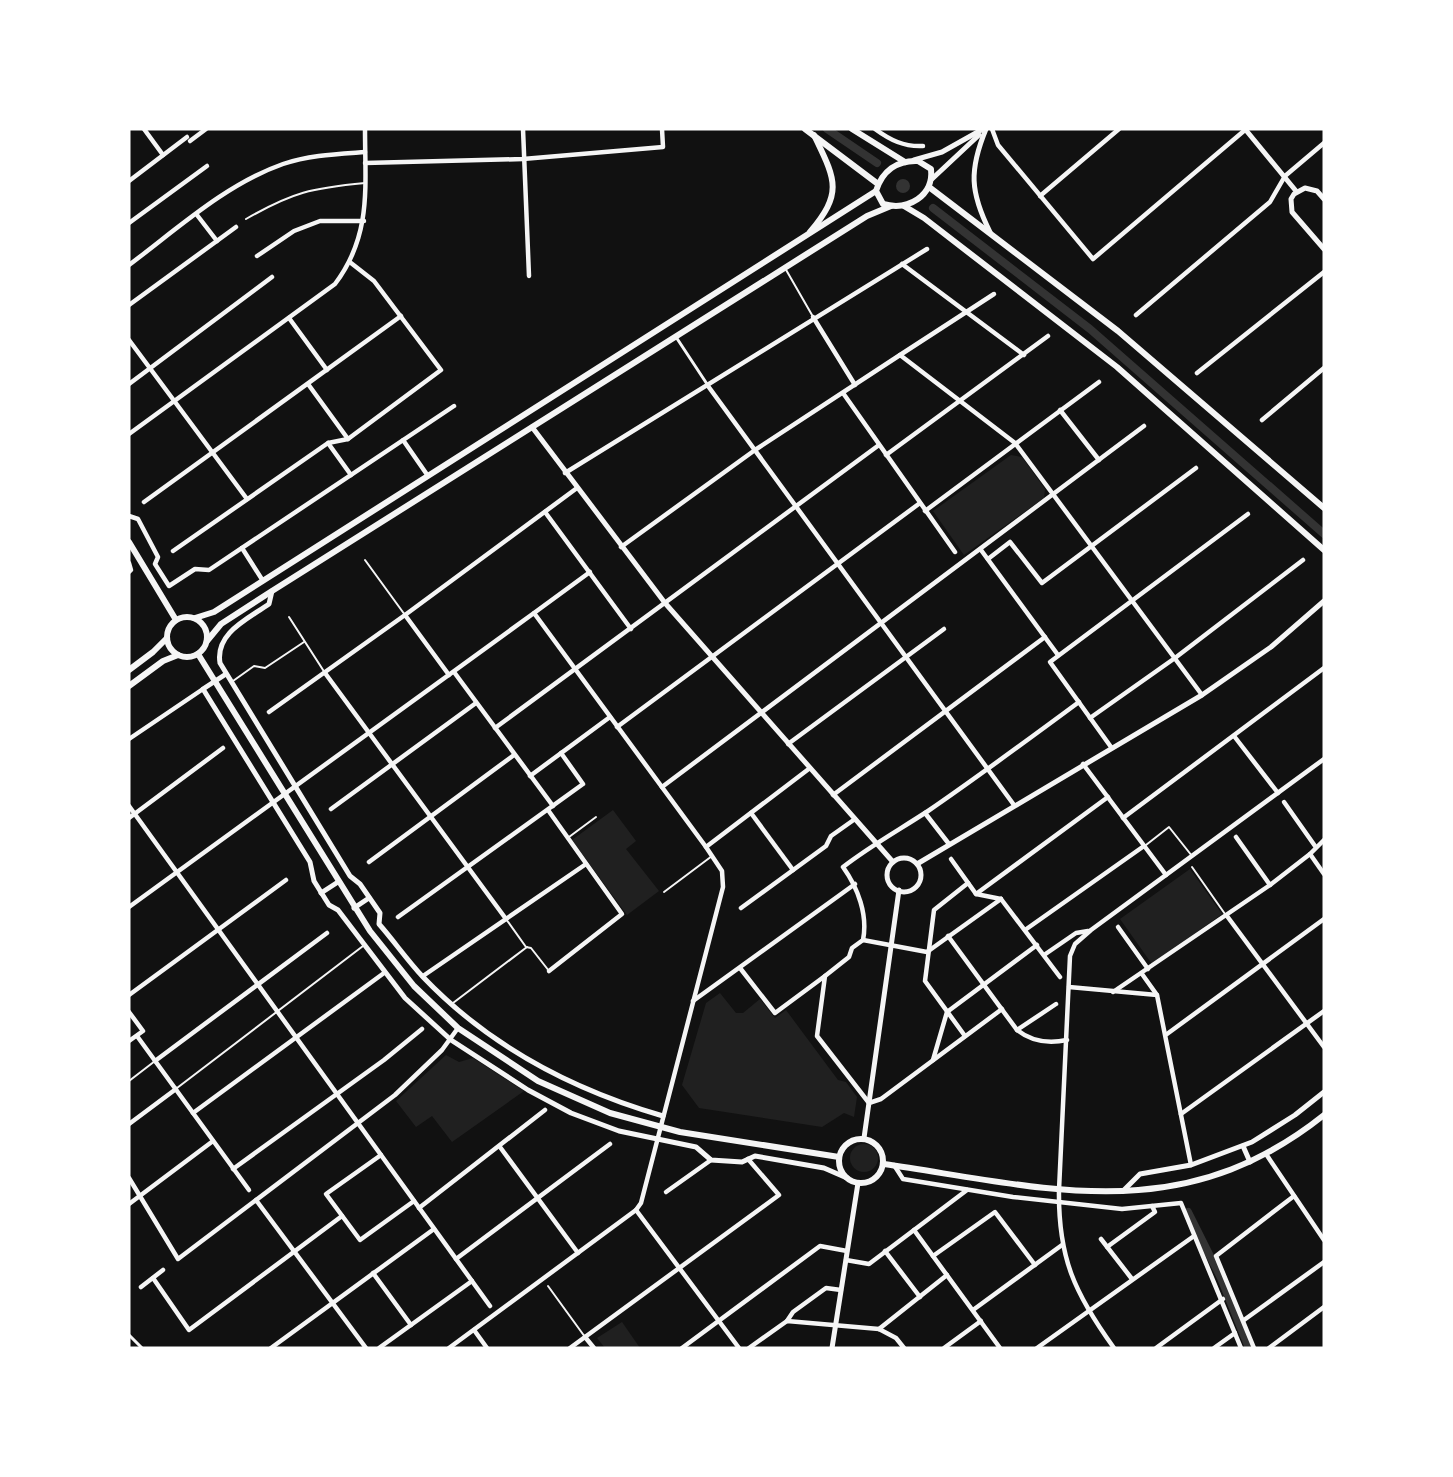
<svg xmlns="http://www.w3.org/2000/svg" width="1453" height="1477" viewBox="0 0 1453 1477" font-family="Overpass,sans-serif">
	<rect width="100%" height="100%" fill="#111"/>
	<g fill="#202020">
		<path d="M1011,455L1022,457L1045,489L1044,498L964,555L933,511Z"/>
		<path d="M613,810L636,841L626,849L659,891L627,915L572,840Z"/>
		<path d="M1190,869L1222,914L1152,964L1120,919Z"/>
		<path d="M720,993L736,1013H743L760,999L775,1018L786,1010L838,1080L846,1082L857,1097L854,1117L844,1113L822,1127L699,1108L682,1085L706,1003Z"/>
		<path d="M446,1055L459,1062L473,1058L524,1091L452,1142L432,1116L416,1127L396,1101Z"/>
		<circle cx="864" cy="1158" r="14"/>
		<path d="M622,1322L640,1348H605L597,1338Z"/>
	</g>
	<circle fill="#333" cx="903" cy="186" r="7"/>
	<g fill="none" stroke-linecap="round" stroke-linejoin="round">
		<g stroke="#333" stroke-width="8">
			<path d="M827,129L877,163"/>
			<path d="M933,208L1090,329L1324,534"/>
			<path d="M1188,1212L1221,1278L1249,1348"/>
		</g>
		<g stroke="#f5f5f5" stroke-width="2">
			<path d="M246,219C293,192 312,188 365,183"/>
			<path d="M785,268L812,315"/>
			<path d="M365,560L405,615"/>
			<path d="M289,617L325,673"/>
			<path d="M233,681L254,666L265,668L304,642"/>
			<path d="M569,837L596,817"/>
			<path d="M1146,845L1169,827L1192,856"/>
			<path d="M1192,867L1225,914"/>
			<path d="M664,892L712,856"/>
			<path d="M506,919L526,947L531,948L549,971"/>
			<path d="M453,1003L527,947"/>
			<path d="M129,1081L155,1061"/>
			<path d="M177,1088L363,946"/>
			<path d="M548,1286L585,1337"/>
		</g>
		<g stroke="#f5f5f5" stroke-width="3">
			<path d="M676,337L707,384"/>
			<path d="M129,1335L142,1348"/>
		</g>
		<g stroke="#f5f5f5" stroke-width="4.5">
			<path d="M144,129L163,155"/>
			<path d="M523,129L529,276"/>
			<path d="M875,129C890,140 904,147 923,146"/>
			<path d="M992,129L998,145L1093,259L1245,130"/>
			<path d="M190,141L206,129"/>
			<path d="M365,163L523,159L663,147L662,129"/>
			<path d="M129,181L187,137"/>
			<path d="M1040,196L1119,129"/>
			<path d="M197,215L217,241"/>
			<path d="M129,223L207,166"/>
			<path d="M257,256L294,231L320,221H364"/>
			<path d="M902,264L1024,355"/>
			<path d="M129,265C177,229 226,184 283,164C309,155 337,154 365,152"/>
			<path d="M129,305L236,227"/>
			<path d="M1136,315L1270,202L1285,176L1324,143"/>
			<path d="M813,317L855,385"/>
			<path d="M289,318L327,370"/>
			<path d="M129,340L247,499"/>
			<path d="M900,355L994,294"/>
			<path d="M1197,373L1324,272"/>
			<path d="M129,384L272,277"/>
			<path d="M308,384L348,439"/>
			<path d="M708,386L1014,805"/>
			<path d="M843,393L955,552"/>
			<path d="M1060,410L1099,460"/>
			<path d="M1262,420L1324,368"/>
			<path d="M129,434L335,284C372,235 365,187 365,129"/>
			<path d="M403,440L428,476"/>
			<path d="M328,443L351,475"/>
			<path d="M886,455L1048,336"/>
			<path d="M565,473L927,249"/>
			<path d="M144,502L401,316"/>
			<path d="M925,511L1099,382"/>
			<path d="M545,512L631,629"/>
			<path d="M129,516L138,519L158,557L155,564L169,586L195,569L209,570L454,406"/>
			<path d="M621,547L755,450L900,355L1015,443L1202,695"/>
			<path d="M242,548L263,581"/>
			<path d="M981,550L1058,655"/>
			<path d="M173,551L328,443L348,439L441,370L374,281L351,263"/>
			<path d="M988,559L1010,542L1042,583L1196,468"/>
			<path d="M129,563L131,570L129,572"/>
			<path d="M534,613L590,572"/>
			<path d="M405,615L449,675"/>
			<path d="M454,672L553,806"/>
			<path d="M325,673L506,919"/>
			<path d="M269,712L405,615L577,488"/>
			<path d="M1090,718L1175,658L1303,560"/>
			<path d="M617,727L920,503"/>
			<path d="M495,728L879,445"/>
			<path d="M1234,736L1278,793"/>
			<path d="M129,739L203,689"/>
			<path d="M788,744L944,629"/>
			<path d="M1111,747L1050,662L1248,514"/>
			<path d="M1083,764L1166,875"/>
			<path d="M530,776L610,717"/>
			<path d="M662,787L1144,426"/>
			<path d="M833,795L1045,637"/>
			<path d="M1284,802L1315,846"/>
			<path d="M129,806L490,1306"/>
			<path d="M331,809L476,703"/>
			<path d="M548,810L622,914L549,971"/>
			<path d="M751,813L793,870"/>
			<path d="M925,813L949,844"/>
			<path d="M129,818L223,748"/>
			<path d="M1123,818L1324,668"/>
			<path d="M1236,837L1270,885"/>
			<path d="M706,847L810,768"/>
			<path d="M1310,854L1324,874"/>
			<path d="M951,859L976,894L1001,899"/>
			<path d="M369,862L514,755"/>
			<path d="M976,894L1108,797"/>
			<path d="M1001,899L1060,977"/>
			<path d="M129,907L534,613L706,847L722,871L723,887L641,1203L636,1210L449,1348"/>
			<path d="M741,908L826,846L831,836L855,819"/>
			<path d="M1227,916L1324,1047"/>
			<path d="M398,917L583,784L561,753"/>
			<path d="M1118,927L1148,969"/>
			<path d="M1025,930L1144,846"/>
			<path d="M948,936L1017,1030C1032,1042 1048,1044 1067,1040"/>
			<path d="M863,940L927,952"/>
			<path d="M927,952L1001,899"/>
			<path d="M1044,955L1076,933L1088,931"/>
			<path d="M740,968L775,1013L825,976L817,1036L869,1103L881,1099L1002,1009"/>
			<path d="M1142,974L1157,995L1191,1165"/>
			<path d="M423,976L586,864"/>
			<path d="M825,976L849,957L852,948L863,940C868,915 858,888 843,867C870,846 899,830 928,811C979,776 1029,739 1079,702"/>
			<path d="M1069,987L1157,995"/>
			<path d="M1113,992L1270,885L1310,854L1324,840"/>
			<path d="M129,995L286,880"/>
			<path d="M693,1001L855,884"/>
			<path d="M129,1012L143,1031L129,1041"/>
			<path d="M1017,1030L1056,1004"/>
			<path d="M1167,1034L1324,919"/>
			<path d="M137,1036L249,1190"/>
			<path d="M965,1036L925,981L934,910L968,883"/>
			<path d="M933,1060L947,1012L1037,945"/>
			<path d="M155,1061L327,933"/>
			<path d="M193,1113L384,973"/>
			<path d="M1181,1114L1324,1011"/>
			<path d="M129,1124L176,1089"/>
			<path d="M500,1147L578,1253"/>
			<path d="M1266,1154L1324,1240"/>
			<path d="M381,1155L326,1194L360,1240L414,1201"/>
			<path d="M894,1165L903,1179L1013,1197L1122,1209L1181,1203L1241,1348"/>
			<path d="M233,1169L384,1060L422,1029"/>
			<path d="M129,1178L178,1259L395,1095L442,1050L458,1028"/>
			<path d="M666,1192L711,1160"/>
			<path d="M256,1200L366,1348"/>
			<path d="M129,1204L213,1141"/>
			<path d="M419,1208L545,1110"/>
			<path d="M636,1210L739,1348"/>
			<path d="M914,1230L1000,1348"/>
			<path d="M1101,1239L1132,1279"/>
			<path d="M1107,1247L1155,1212L1152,1206"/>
			<path d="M885,1251L920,1297"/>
			<path d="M933,1256L995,1212L1035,1265"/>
			<path d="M456,1259L610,1144"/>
			<path d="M846,1260L869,1264L967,1190"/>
			<path d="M373,1273L411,1325"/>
			<path d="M153,1278L189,1330L342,1216"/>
			<path d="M141,1287L163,1270"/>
			<path d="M973,1310L1062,1245"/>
			<path d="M1244,1320L1324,1262"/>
			<path d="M787,1321L793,1312L826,1288L841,1290"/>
			<path d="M879,1329L947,1275"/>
			<path d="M474,1330L487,1348"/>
			<path d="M585,1337L594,1348"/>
			<path d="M271,1348L434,1229"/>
			<path d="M379,1348L472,1281"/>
			<path d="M570,1348L779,1195L748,1159"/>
			<path d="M682,1348L820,1246L847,1251"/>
			<path d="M749,1348L787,1321L879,1329L896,1338L904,1348"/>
			<path d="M944,1348L981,1321"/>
			<path d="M1037,1348L1194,1236"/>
			<path d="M1114,1348C1075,1294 1058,1258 1059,1190L1070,956L1075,944L1091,930L1324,759"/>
			<path d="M1156,1348L1223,1299"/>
			<path d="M1214,1348L1235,1333"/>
			<path d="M1254,1348L1216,1256L1294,1196"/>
			<path d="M1269,1348L1324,1307"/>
		</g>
		<g stroke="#f5f5f5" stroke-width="5">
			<path d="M986,129C969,170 970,192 990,232"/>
			<path d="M1245,129L1296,191"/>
			<path d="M914,160L942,152L983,129"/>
			<path d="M932,179L979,135"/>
			<path d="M1324,199L1317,191L1305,188L1294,194L1291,199L1292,212L1324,249"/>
			<path d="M532,427L665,603L893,862"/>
			<path d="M272,591L269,604C248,619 215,633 220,663L350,876L360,884L380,913L379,924C394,941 407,960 423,977C488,1045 573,1090 663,1116"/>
			<path d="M226,674L203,689L310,862L314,881L329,905L338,910L405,998L451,1040L528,1090L571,1113L619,1131L696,1147L711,1160L742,1162L755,1156L824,1168L847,1178"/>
			<circle cx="904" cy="875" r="17"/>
			<path d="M917,864L1202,695L1271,647L1324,601"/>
			<path d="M321,893L338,882"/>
			<path d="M354,908L369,898"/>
			<path d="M864,1138L899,890"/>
			<path d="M1243,1146L1250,1162"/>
			<path d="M1123,1191L1140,1174L1191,1165L1252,1142L1295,1115L1324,1092"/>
			<path d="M832,1348L858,1183"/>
		</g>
		<g stroke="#f5f5f5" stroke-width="6">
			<path d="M805,129L878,184"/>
			<path d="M852,129L905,162"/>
			<path d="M918,161L931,169C934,196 908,211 883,204L876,191C882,171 897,160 918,161Z"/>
			<path d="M929,187L1118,331L1324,508"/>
			<path d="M904,206L924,218L1117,367L1324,550"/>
			<path d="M810,232C844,192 835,179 814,135"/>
			<path d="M129,542L176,620"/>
			<circle cx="187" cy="637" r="20"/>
			<path d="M195,618L214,612L876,191"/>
			<path d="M207,641L221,624L272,591L867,216L891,206"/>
			<path d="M198,654L370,931L414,986L458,1028L538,1081L610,1113L680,1132L839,1157"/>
			<path d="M129,670L153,652L167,638"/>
			<path d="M129,686L163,661L178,655"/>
			<circle cx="861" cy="1161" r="22"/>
			<path d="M884,1164C1048,1188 1181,1229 1324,1115"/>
		</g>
	</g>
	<rect width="1453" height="1477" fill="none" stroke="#ffffff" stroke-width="261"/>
</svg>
